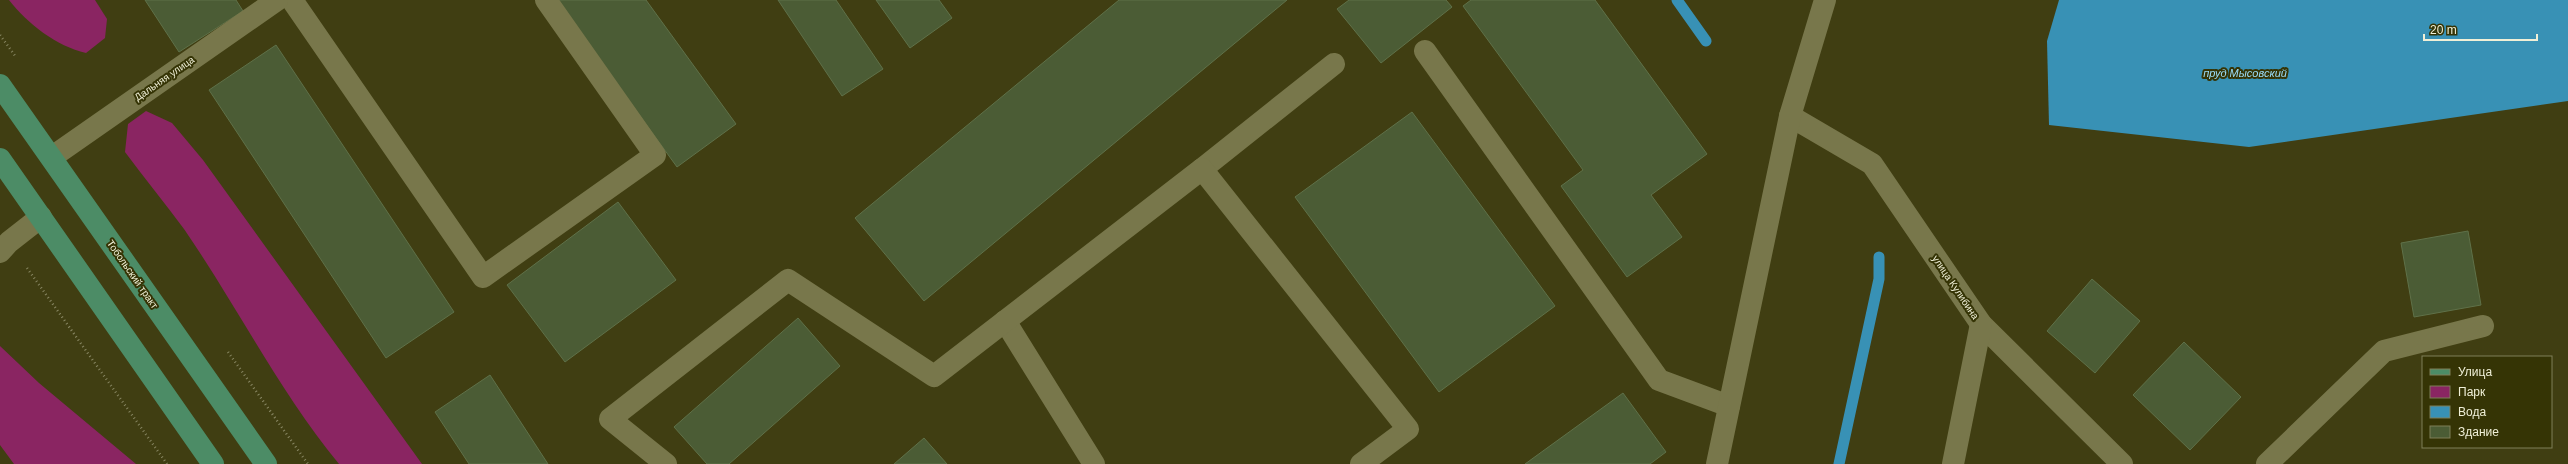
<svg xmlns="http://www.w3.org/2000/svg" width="2568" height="464" viewBox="0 0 2568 464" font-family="Helvetica,sans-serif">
	<rect width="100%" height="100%" fill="#403e12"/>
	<g fill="#8a2562">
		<path d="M9,0H95L107,19L105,38L86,53C56,46 28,24 9,0Z"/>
		<path d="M146,111L172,123L203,160L422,464H339C279,391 237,306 184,229C165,203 144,178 125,152L128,124Z"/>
		<path d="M0,346L39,383L136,464H14L0,445Z"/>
	</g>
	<path fill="#3891b5" d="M2059,0H2568V101L2249,147L2049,125L2047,41Z"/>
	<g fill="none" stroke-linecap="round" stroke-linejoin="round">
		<g stroke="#3891b5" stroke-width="11">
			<path d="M1677,0L1706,41"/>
			<path d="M1839,464L1879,279V257"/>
		</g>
	</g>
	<g fill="#4b5c35" stroke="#5f7149">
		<path d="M145,0H236L243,11L179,52Z"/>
		<path d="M556,0H646L736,124L677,167Z"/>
		<path d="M778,0H836L883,69L842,96Z"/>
		<path d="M876,0H939L952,18L910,48Z"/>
		<path d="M1119,0H1287L924,301L855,218Z"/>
		<path d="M1349,0H1446L1452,7L1381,63L1337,9Z"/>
		<path d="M1471,0H1595L1707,154L1651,195L1682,237L1627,277L1561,186L1583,170L1463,6Z"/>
		<path d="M276,45L454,312L386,358L209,90Z"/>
		<path d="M1412,112L1555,306L1439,392L1295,197Z"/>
		<path d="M618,202L676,280L565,362L507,285Z"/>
		<path d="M2468,231L2481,305L2414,317L2401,243Z"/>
		<path d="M2092,279L2140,321L2095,373L2047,331Z"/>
		<path d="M798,318L840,366L729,464H707L674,427Z"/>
		<path d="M2184,342L2241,397L2190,450L2133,395Z"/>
		<path d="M490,375L548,464H469L435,412Z"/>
		<path d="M1623,393L1666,452L1650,464H1525Z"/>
		<path d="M924,438L947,464H894Z"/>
	</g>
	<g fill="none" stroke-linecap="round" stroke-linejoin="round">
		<g stroke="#888763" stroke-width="2.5" stroke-dasharray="1 3" stroke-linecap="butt">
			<path d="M0,35L16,57"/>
			<path d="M27,268L167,464"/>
			<path d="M228,352L308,464"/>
		</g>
		<g stroke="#78774b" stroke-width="22">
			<path d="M292,0L483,277L655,155L546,0"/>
			<path d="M1425,51L1659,380L1729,406"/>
			<path d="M1790,116L1872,164L1981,324L2122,464"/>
			<path d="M52,157L277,0"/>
			<path d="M1202,169L1334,64"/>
			<path d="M0,252L9,242L41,217"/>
			<path d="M1005,321L1094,464"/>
			<path d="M666,464L610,419L788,280L934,376L1202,169L1408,429L1361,464"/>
			<path d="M1717,464L1790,116L1825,0"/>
			<path d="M1953,464L1981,324"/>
			<path d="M2267,464L2384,351L2483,326"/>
		</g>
		<g stroke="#4c8c66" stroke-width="22">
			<path d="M0,85L266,464"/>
			<path d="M0,159L213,464"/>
		</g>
	</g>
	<g text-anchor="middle" stroke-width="4" stroke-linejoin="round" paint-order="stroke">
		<g font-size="10" fill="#efefd7" stroke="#353405">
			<text transform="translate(164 78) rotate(-35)" y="4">Дальняя улица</text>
			<text transform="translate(133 274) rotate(55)" y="4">Тобольский тракт</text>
			<text transform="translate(1956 287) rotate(56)" y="4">улица Кулибина</text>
		</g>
		<g font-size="11" font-style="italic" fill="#9adcf9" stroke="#353405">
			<text x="2245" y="77">пруд Мысовский</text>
		</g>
	</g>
	<rect x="2422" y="356" width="130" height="92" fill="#353405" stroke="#7f7f59"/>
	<rect x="2430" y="369" width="20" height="6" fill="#4c8c66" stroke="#7f7f59"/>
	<text x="2458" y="376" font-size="12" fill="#efefd7">Улица</text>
	<rect x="2430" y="386" width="20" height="12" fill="#8a2562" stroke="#7f7f59"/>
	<text x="2458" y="396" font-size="12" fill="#efefd7">Парк</text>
	<rect x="2430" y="406" width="20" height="12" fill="#3891b5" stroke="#7f7f59"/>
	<text x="2458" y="416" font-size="12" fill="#efefd7">Вода</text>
	<rect x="2430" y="426" width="20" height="12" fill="#4b5c35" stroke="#7f7f59"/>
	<text x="2458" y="436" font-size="12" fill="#efefd7">Здание</text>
	<path d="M2424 34v6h113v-6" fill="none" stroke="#efefd7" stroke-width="2"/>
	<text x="2430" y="34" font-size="12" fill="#efefd7" stroke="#353405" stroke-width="3" paint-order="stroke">20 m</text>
</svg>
